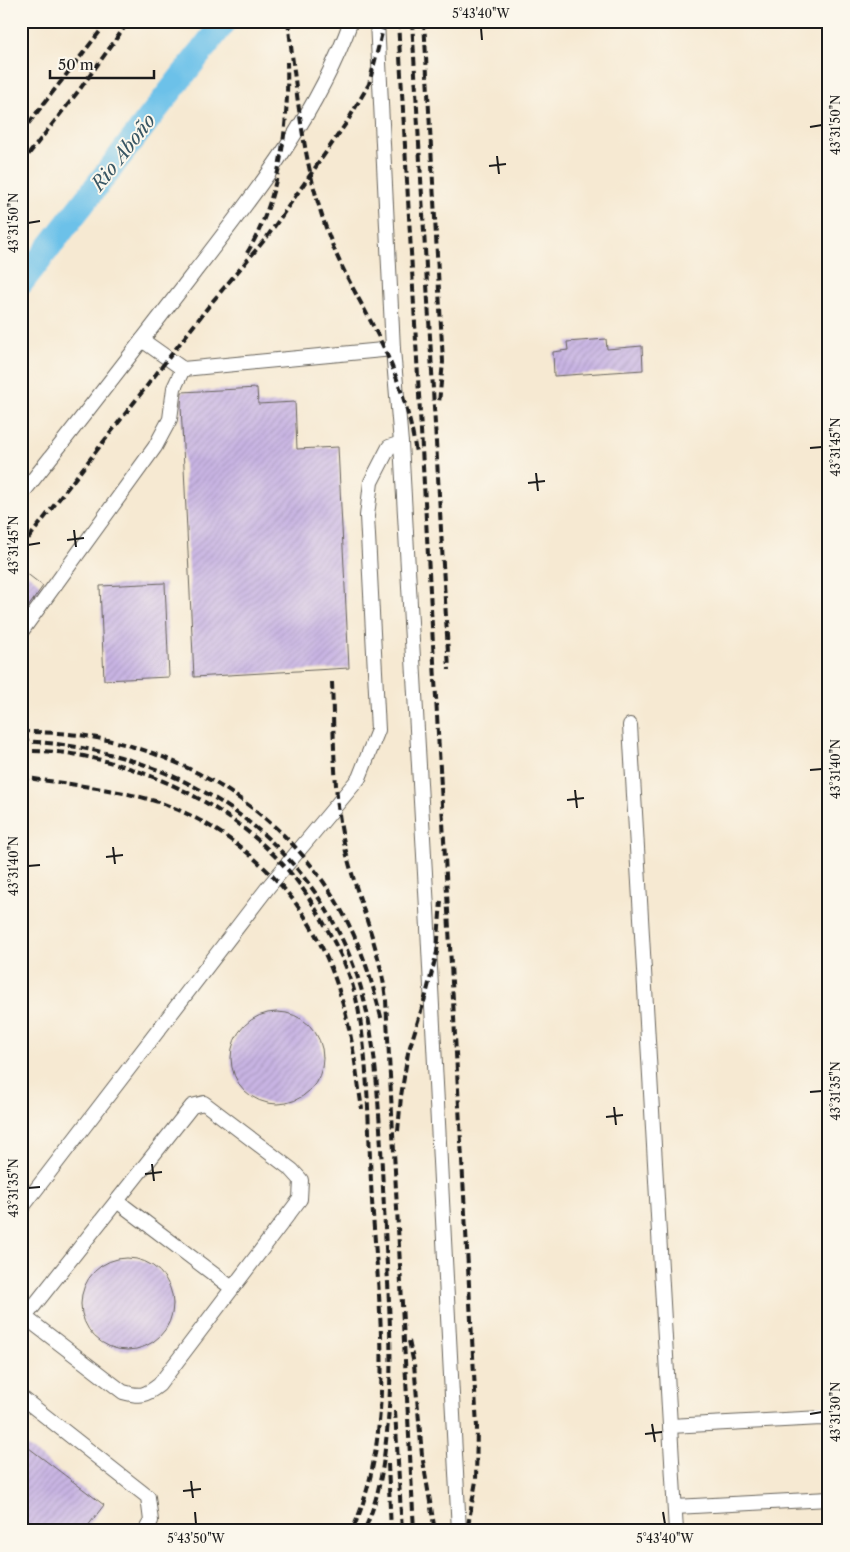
<svg xmlns="http://www.w3.org/2000/svg" width="850" height="1552" viewBox="0 0 850 1552" font-family="'Libre Caslon Text',serif">
	<defs>
		<pattern id="building-hatch" width="6" height="6" patternUnits="userSpaceOnUse" patternTransform="scale(1.25)"><rect width="6" height="6" fill="#c8b4e3"/><path d="M-1 1l2-2M0 6l6-6M5 7l2-2" fill="none" stroke="#ab9ac2"/></pattern>
	</defs>
	<rect width="100%" height="100%" fill="#fbf7ec"/>
	<filter id="ink" filterUnits="userSpaceOnUse"><feTurbulence type="fractalNoise" baseFrequency=".02" numOctaves="2"/><feDisplacementMap in="SourceGraphic" scale="10" xChannelSelector="R" yChannelSelector="G"/><feConvolveMatrix kernelMatrix="1 2 1 2 8 2 1 2 1" color-interpolation-filters="sRGB"/></filter>
	<filter id="wash" filterUnits="userSpaceOnUse"><feTurbulence type="fractalNoise" baseFrequency=".0096" numOctaves="4" result="noise"/><feDisplacementMap in="SourceGraphic" scale="20" xChannelSelector="R" yChannelSelector="G"/><feGaussianBlur stdDeviation="1.12" result="paint"/><feColorMatrix in="noise" values="0 0 0 0 0 0 0 0 0 0 0 0 0 0 0 0 0 1.4 0 .05"/><feComposite in="paint" operator="in"/></filter>
	<g filter="url(#wash)">
		<rect width="100%" height="100%" fill="#f6e9d2"/>
		<g fill="none" stroke-linecap="round" stroke-linejoin="round">
			<path stroke="#6cc1e9" stroke-width="25" d="M21,283L225,21"/>
		</g>
		<g id="blocks">
			<g fill="url(#building-hatch)">
				<path d="M606,339L607,349L642,346L643,370L554,376L553,352L568,350L567,342Z"/>
				<path d="M257,388L258,404L295,402L297,449L338,447L349,668L194,677L181,405L182,392Z"/>
				<path d="M21,569L43,586L21,617Z"/>
				<path d="M165,583L169,677L104,680L100,586Z"/>
				<circle cx="277" cy="1058" r="46"/>
				<circle cx="127" cy="1304" r="46"/>
				<path d="M21,1442L104,1505L84,1531H21Z"/>
			</g>
		</g>
	</g>
	<g filter="url(#ink)">
		<use href="#blocks" fill-opacity="0" stroke="#68645c" stroke-width="1"/>
		<g fill="none" stroke-linecap="round" stroke-linejoin="round">
			<defs>
				<g id="minor">
					<path d="M377,21L393,349L401,443L427,909L459,1531"/>
					<path d="M142,340L183,369L393,349"/>
					<path d="M21,495C79,422 136,348 193,274C254,195 317,116 351,21"/>
					<path d="M21,632L155,447L170,419L174,388L183,369"/>
					<path d="M630,725L676,1531"/>
					<path d="M117,1201L232,1288"/>
					<path d="M21,1209L269,886L359,778L378,730L367,516L371,482L389,447L401,443"/>
					<path d="M21,1322L25,1317L192,1106L204,1103L292,1170L301,1180L300,1199L159,1385C145,1396 140,1397 123,1392L25,1317"/>
					<path d="M21,1397L148,1497L151,1521L145,1531"/>
					<path d="M670,1426L821,1418L827,1419L829,1422"/>
					<path d="M675,1507L829,1499"/>
				</g>
			</defs>
			<use href="#minor" stroke="#68645c" stroke-width="16"/>
			<use href="#minor" stroke="#fff" stroke-width="14"/>
			<g stroke="#1c1c1c" stroke-width="4" stroke-dasharray="8 4" stroke-linecap="butt">
				<path d="M288,21C297,94 303,167 329,236C344,278 370,315 387,355C401,386 411,420 416,453"/>
				<path d="M398,21L477,1427L476,1481L467,1531"/>
				<path d="M412,21L449,670"/>
				<path d="M424,21L443,362L439,403"/>
				<path d="M21,133L108,21"/>
				<path d="M21,164L80,89L129,21"/>
				<path d="M247,253C280,199 289,125 287,62"/>
				<path d="M21,548L212,302L267,237L347,122L369,84L385,21"/>
				<path d="M332,682C334,732 333,789 343,838C354,893 380,944 386,1000L414,1531"/>
				<path d="M21,732C46,732 72,733 97,738C204,758 303,829 350,927C365,957 374,989 382,1021"/>
				<path d="M21,741C151,747 272,808 335,925C348,950 359,976 365,1004C375,1045 377,1087 380,1128C382,1168 384,1208 386,1248C390,1315 394,1382 385,1449C382,1477 376,1505 364,1531"/>
				<path d="M21,751C40,751 59,751 78,755C159,770 240,812 293,876C306,892 316,909 326,927C335,943 343,958 349,975C358,999 361,1024 364,1049C369,1100 369,1150 372,1201C379,1305 397,1433 352,1531"/>
				<path d="M21,777C66,784 112,788 155,801C211,819 263,859 297,905C316,932 331,963 340,994C352,1031 356,1071 362,1109"/>
				<path d="M398,1131L401,1096L408,1053L426,995L437,952L441,901"/>
				<path d="M409,1341L414,1364L422,1455L435,1531"/>
				<path d="M395,1411L402,1531"/>
				<path d="M388,1464L391,1531"/>
			</g>
		</g>
	</g>
	<path fill="none" stroke="#1c1c1c" stroke-width="2" d="M481,28L482,40M810,127L822,125M497,156L499,174M489,166L506,164M28,223L40,221M810,448L822,447M536,473L538,491M528,483L545,481M74,530L76,547M67,540L84,538M28,545L40,543M810,770L822,769M575,790L577,808M567,800L584,798M113,847L115,864M106,857L123,855M28,866L40,865M810,1092L822,1091M614,1107L616,1125M606,1117L623,1115M152,1164L154,1181M145,1174L162,1172M28,1188L40,1187M810,1414L822,1412M652,1424L655,1442M645,1434L662,1432M191,1481L193,1498M183,1491L201,1489M195,1512L196,1524M663,1512L665,1524"/>
	<g text-anchor="middle" stroke-width="4" stroke-linejoin="round" paint-order="stroke">
		<g font-size="19" font-style="italic" fill="#385664" stroke="#fbf7ec">
			<text transform="translate(123 152) rotate(-52)" y="7">Rio Aboño</text>
		</g>
	</g>
	<rect width="850" height="1552" fill="none" stroke="#fbf7ec" stroke-width="55"/>
	<path d="M50 70v8h104v-8" fill="none" stroke="#1c1c1c" stroke-width="2.5"/>
	<text x="58" y="70" font-size="15" fill="#1c1c1c" stroke="#fbf7ec" stroke-width="4" paint-order="stroke">50 m</text>
	<rect x="28" y="28" width="794" height="1496" fill="none" stroke="#1c1c1c" stroke-width="2"/>
	<g font-size="12" text-anchor="middle" fill="#1c1c1c">
		<text x="481" y="18">5°43'40"W</text>
		<text transform="translate(836 125) rotate(-90)" y="4">43°31'50"N</text>
		<text transform="translate(14 223) rotate(-90)" y="4">43°31'50"N</text>
		<text transform="translate(836 447) rotate(-90)" y="4">43°31'45"N</text>
		<text transform="translate(14 545) rotate(-90)" y="4">43°31'45"N</text>
		<text transform="translate(836 769) rotate(-90)" y="4">43°31'40"N</text>
		<text transform="translate(14 866) rotate(-90)" y="4">43°31'40"N</text>
		<text transform="translate(836 1091) rotate(-90)" y="4">43°31'35"N</text>
		<text transform="translate(14 1188) rotate(-90)" y="4">43°31'35"N</text>
		<text transform="translate(836 1412) rotate(-90)" y="4">43°31'30"N</text>
		<text x="196" y="1543">5°43'50"W</text>
		<text x="665" y="1543">5°43'40"W</text>
	</g>
</svg>
